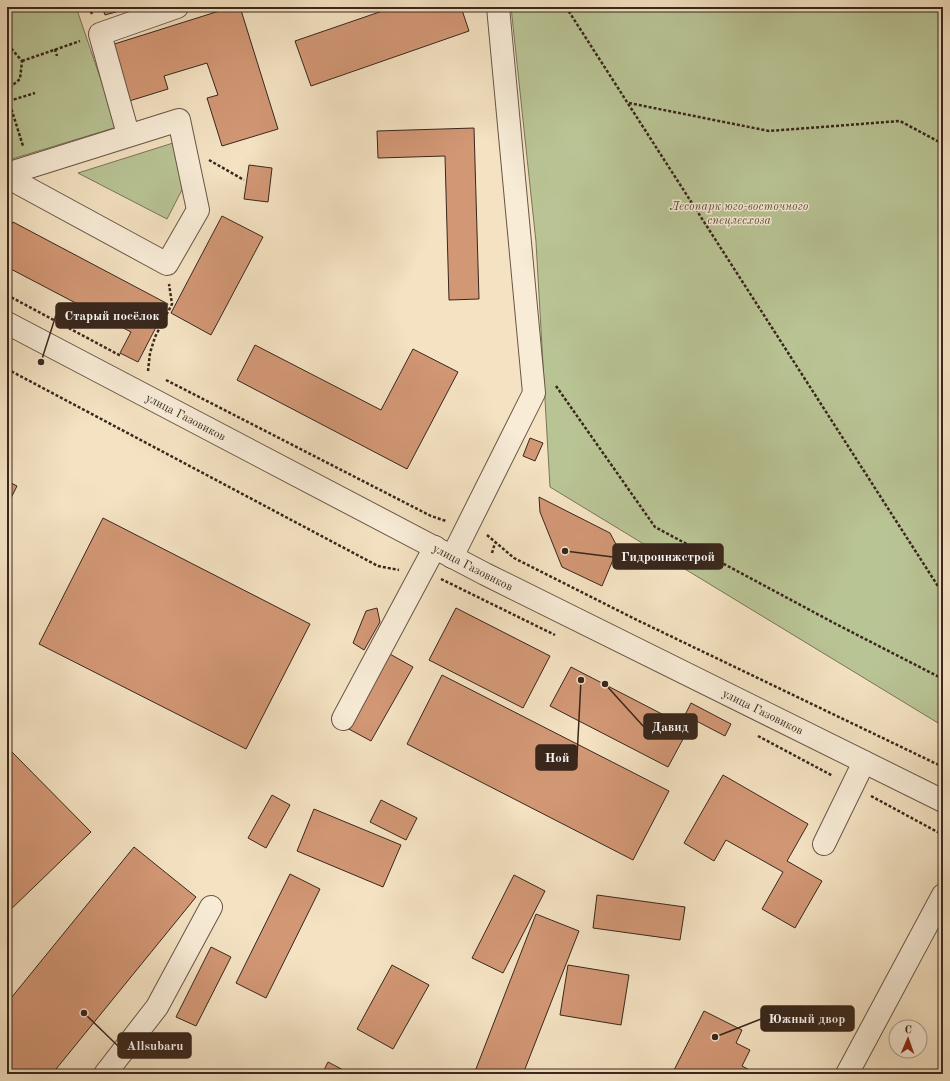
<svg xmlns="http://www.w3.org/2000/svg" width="950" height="1081" viewBox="0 0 950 1081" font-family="'Old Standard TT',serif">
	<rect width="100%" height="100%" fill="#f4e2c2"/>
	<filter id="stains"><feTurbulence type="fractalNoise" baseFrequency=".005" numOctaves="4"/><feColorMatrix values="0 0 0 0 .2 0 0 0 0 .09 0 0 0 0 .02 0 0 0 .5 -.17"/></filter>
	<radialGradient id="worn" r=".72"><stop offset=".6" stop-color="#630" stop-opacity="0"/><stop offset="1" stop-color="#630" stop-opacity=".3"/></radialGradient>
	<g fill="#b9c495" stroke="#797658">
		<path d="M7,7H76L117,127L12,159L7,156Z"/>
		<path d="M511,7H943V726L550,487L536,242Z"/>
		<path d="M173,143L185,184L167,219L78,173Z"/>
	</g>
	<g fill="#d29775" stroke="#39271c">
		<path d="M102,7H134L105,15Z"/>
		<path d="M232,7H240L278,129L222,146L207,98L218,95L207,63L164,76L168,89L126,102L108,46Z"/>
		<path d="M394,7H461L469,31L311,86L295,41Z"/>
		<path d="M474,128L479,299L449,300L445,156L378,158L377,131Z"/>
		<path d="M249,165L272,168L268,202L244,199Z"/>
		<path d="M222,216L263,237L211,335L171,313Z"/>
		<path d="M13,222L168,304L138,362L120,353L131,332L7,267V232Z"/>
		<path d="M255,345L381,410L413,349L458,372L407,469L237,380Z"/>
		<path d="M530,438L543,443L535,461L523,456Z"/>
		<path d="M7,481L17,486L7,506Z"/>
		<path d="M539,497L610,533L618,548L602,586L562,567L540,512Z"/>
		<path d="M103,518L310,624L246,749L39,644Z"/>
		<path d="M377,608L380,622L364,650L353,643L366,611Z"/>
		<path d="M456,608L550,656L523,708L429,660Z"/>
		<path d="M388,653L413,667L371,741L345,727Z"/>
		<path d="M571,667L689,728L668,767L550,706Z"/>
		<path d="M442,675L669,791L633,860L407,744Z"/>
		<path d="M691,703L731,724L725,736L685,715Z"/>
		<path d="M9,749L91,832L7,913V751Z"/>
		<path d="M723,775L808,824L787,861L822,881L795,928L762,909L783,872L726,840L714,861L684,843Z"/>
		<path d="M272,795L290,805L266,848L248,838Z"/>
		<path d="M381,800L417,818L406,840L370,822Z"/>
		<path d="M314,809L401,845L383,887L297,851Z"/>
		<path d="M134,847L196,897L52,1074H7V1003Z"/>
		<path d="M290,874L320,889L266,998L236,983Z"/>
		<path d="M514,875L545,891L503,973L472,958Z"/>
		<path d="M597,895L685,907L680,940L593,928Z"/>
		<path d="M536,914L579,931L523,1074H474Z"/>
		<path d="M211,947L231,957L196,1026L176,1017Z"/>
		<path d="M392,965L429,985L393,1049L357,1029Z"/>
		<path d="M568,965L629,975L621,1025L560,1015Z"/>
		<path d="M704,1011L742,1030L736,1043L750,1050L742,1066L757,1074H672Z"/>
		<path d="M328,1062L351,1074H322Z"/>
	</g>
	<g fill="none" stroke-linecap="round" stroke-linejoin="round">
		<defs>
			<g id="minor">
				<path d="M128,134L100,34L177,7"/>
				<path d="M7,174L179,120L198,210L167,264L7,177"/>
				<path id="s1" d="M7,323L485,574L943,801"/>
				<path d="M452,557L534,393L498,7"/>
				<path d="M343,719L435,547"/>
				<path d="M824,844L864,762"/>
				<path d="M105,1074L157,1007L211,907"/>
				<path d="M847,1074L943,895"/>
			</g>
		</defs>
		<use href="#minor" stroke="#685646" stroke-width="24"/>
		<g stroke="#39271c" stroke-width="2.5" stroke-dasharray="3 2" stroke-linecap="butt">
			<path d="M89,7L92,14"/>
			<path d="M566,7L943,594"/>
			<path d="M7,47H10L22,61L20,79L7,90"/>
			<path d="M55,49L57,56"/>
			<path d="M22,61L80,41"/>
			<path d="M7,95L23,146"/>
			<path d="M9,101L35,93"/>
			<path d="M629,103L769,131L900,121L943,144"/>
			<path d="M209,160L244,180"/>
			<path d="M7,295L121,356"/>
			<path d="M7,369L378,566L399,570"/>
			<path d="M148,371L150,353L155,337L172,304L169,284"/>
			<path d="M166,380L431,516L446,521"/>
			<path d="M556,386L655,527L834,623L943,679"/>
			<path d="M487,535L514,558L637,620L943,767"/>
			<path d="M492,553L495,543"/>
			<path d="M441,579L555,635"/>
			<path d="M758,736L833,776"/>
			<path d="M871,796L943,835"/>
		</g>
		<use href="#minor" stroke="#f8ecd7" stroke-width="22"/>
	</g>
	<g text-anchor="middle" stroke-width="3" stroke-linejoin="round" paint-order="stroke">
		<g font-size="12" font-style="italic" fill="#594e3a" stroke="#f8ecd7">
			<text x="739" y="210">Лесопарк юго-восточного<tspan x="739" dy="14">спецлесхоза</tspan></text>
		</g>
		<g font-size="12" fill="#39271c" stroke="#f8ecd7">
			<text dy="4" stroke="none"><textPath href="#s1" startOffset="202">улица Газовиков</textPath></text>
			<text dy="4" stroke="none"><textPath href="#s1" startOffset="526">улица Газовиков</textPath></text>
			<text dy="4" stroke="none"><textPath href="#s1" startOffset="850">улица Газовиков</textPath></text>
		</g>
	</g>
	<path fill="none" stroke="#39271c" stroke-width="1.5" d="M41 362L56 315M565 551L613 557M605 684L644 727M581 680L577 757M715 1037L761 1019M84 1013L118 1046"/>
	<g fill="#39271c" stroke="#f8ecd7" stroke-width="1.5">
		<circle cx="41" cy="362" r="4"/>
		<circle cx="565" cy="551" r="4"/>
		<circle cx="605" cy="684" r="4"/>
		<circle cx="581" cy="680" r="4"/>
		<circle cx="715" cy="1037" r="4"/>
		<circle cx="84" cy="1013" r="4"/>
	</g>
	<g fill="#39271c" stroke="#39271c" stroke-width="1.5">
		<rect x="56" y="303" width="111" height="25" rx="4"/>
		<rect x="613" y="544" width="110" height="25" rx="4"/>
		<rect x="644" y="714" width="53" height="25" rx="4"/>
		<rect x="536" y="745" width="41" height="25" rx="4"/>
		<rect x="761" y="1006" width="93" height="25" rx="4"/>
		<rect x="118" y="1033" width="73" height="25" rx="4"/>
	</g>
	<g font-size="13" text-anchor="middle" font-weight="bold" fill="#fff">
		<text x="112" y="320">Старый посёлок</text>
		<text x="668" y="561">Гидроинжстрой</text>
		<text x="670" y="731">Давид</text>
		<text x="557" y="762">Ной</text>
		<text x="807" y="1023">Южный двор</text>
		<text x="155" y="1050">Allsubaru</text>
	</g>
	<rect width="950" height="1081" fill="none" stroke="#f4e2c2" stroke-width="24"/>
	<rect x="8" y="8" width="934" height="1065" fill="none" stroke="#39271c" stroke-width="2"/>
	<rect x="12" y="12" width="926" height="1057" fill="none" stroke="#39271c"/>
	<g transform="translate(908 1039) rotate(2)"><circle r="19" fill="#f8ecd7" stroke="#ac9d8c"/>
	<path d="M0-3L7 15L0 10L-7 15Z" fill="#8f2418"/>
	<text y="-6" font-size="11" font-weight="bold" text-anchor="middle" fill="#39271c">С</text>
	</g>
	<rect width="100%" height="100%" filter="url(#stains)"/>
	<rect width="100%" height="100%" fill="url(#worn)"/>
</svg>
